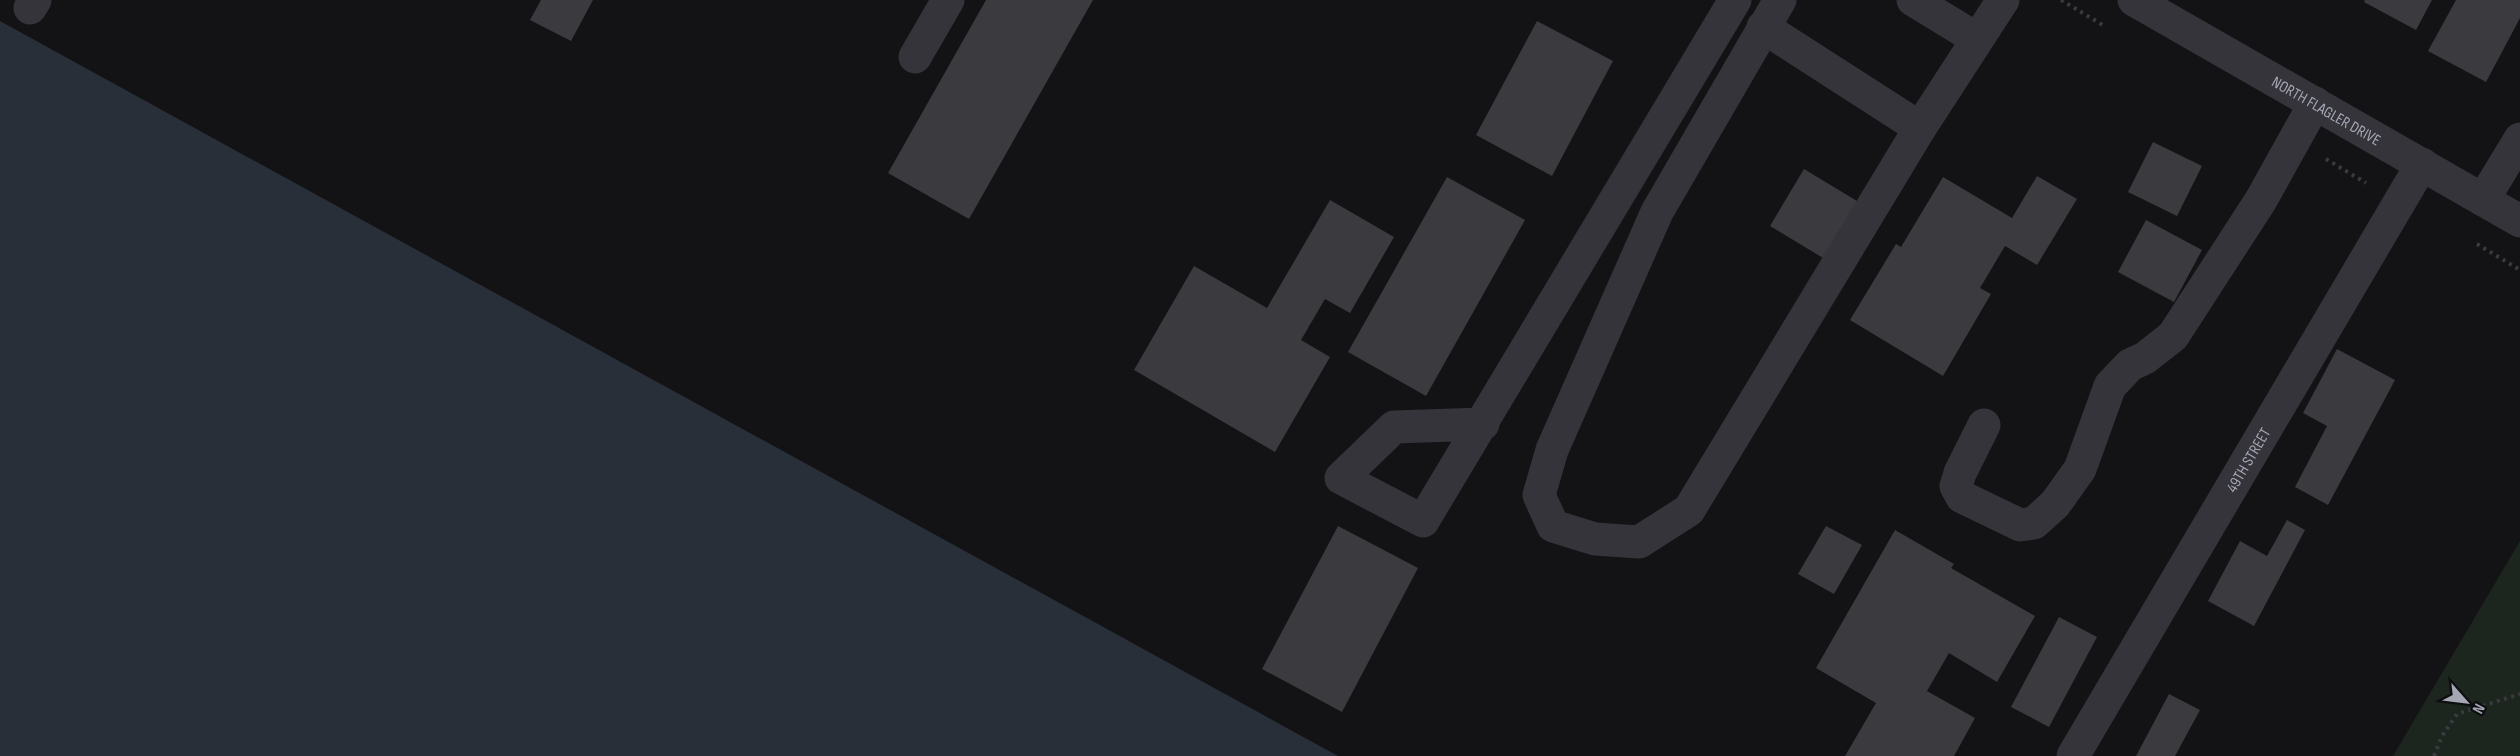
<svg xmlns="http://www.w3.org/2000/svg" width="2520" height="756" viewBox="0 0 2520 756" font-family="'Sofia Sans Condensed',sans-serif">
	<rect width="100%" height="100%" fill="#131315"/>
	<path fill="#1d251f" d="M2520,541V756H2393Z"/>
	<path fill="#292f39" d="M0,21L1338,756H0Z"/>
	<g fill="#3b3b3f">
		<path d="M541,0H593L571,41L530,20Z"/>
		<path d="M986,0H1093L969,219L888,173Z"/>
		<path d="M2365,0H2432L2416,30L2364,2Z"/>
		<path d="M2456,0H2520V18L2486,82L2428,51Z"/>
		<path d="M1537,21L1613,61L1552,176L1476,135Z"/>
		<path d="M2153,142L2202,166L2177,216L2128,192Z"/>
		<path d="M1804,169L1862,204L1828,261L1770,226Z"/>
		<path d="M2037,176L2077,199L2037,265L2005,246L1980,288L1991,294L1943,376L1850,320L1896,244L1901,247L1943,177L2012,218Z"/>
		<path d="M1447,177L1525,220L1426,396L1348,352Z"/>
		<path d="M1330,200L1394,237L1350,313L1325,299L1301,340L1330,357L1275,452L1134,370L1194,266L1267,308Z"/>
		<path d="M2146,220L2202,250L2174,302L2118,272Z"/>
		<path d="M2337,349L2395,380L2328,505L2295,487L2327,426L2303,413Z"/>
		<path d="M2287,520L2305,530L2254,626L2208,601L2240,541L2267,556Z"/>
		<path d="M1338,526L1418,568L1342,712L1262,669Z"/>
		<path d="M1826,526L1862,545L1834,594L1798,574Z"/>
		<path d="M1895,530L1954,564L1951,568L2035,616L1997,682L1949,653L1927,691L1975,718L1954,756H1845L1876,703L1816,668Z"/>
		<path d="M2059,617L2097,637L2049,727L2011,707Z"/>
		<path d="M2169,694L2200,710L2175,756H2136Z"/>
	</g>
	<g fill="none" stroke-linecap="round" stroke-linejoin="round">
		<g stroke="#3a3b41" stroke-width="4" stroke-dasharray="3 4.5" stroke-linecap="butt">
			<path d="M2061,0L2106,27"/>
			<path d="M2326,159L2366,183"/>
			<path d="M2477,244L2520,270"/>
			<path d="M2434,756L2442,736L2457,714L2520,694"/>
		</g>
		<g stroke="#34343a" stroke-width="33">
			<path d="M1780,0L1657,212L1552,450L1539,495L1553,526L1595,539L1639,542L1689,510L1920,128L2003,0"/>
			<path d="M1913,0L1977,39"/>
			<path id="s1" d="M2134,0L2520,221"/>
			<path d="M30,8L35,0"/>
			<path d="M1763,27L1920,128"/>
			<path d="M915,57L948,0"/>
			<path d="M2483,200L2520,139"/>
			<path d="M1483,424L1394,427L1341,478L1423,521L1735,0"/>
			<path d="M1984,425L1960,473L1956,486L1962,497L2020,525L2034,523L2055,504L2080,469L2110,386L2130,365L2145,358L2173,336L2261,200L2315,103"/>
			<path id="s2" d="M2073,756L2422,164"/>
		</g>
	</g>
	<g text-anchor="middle" stroke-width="4.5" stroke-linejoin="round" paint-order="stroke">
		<g font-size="16" fill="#a5a7b5" stroke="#0e0e10">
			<text dy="6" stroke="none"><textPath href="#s1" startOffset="222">NORTH FLAGLER DRIVE</textPath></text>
			<text dy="6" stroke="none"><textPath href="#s2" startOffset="344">49TH STREET</textPath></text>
		</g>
	</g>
	<g transform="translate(2466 702) rotate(118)" stroke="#0e0e10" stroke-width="4.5" paint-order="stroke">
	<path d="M0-4.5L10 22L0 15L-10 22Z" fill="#a5a7b5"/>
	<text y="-9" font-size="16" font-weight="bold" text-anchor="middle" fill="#a5a7b5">N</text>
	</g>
</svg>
